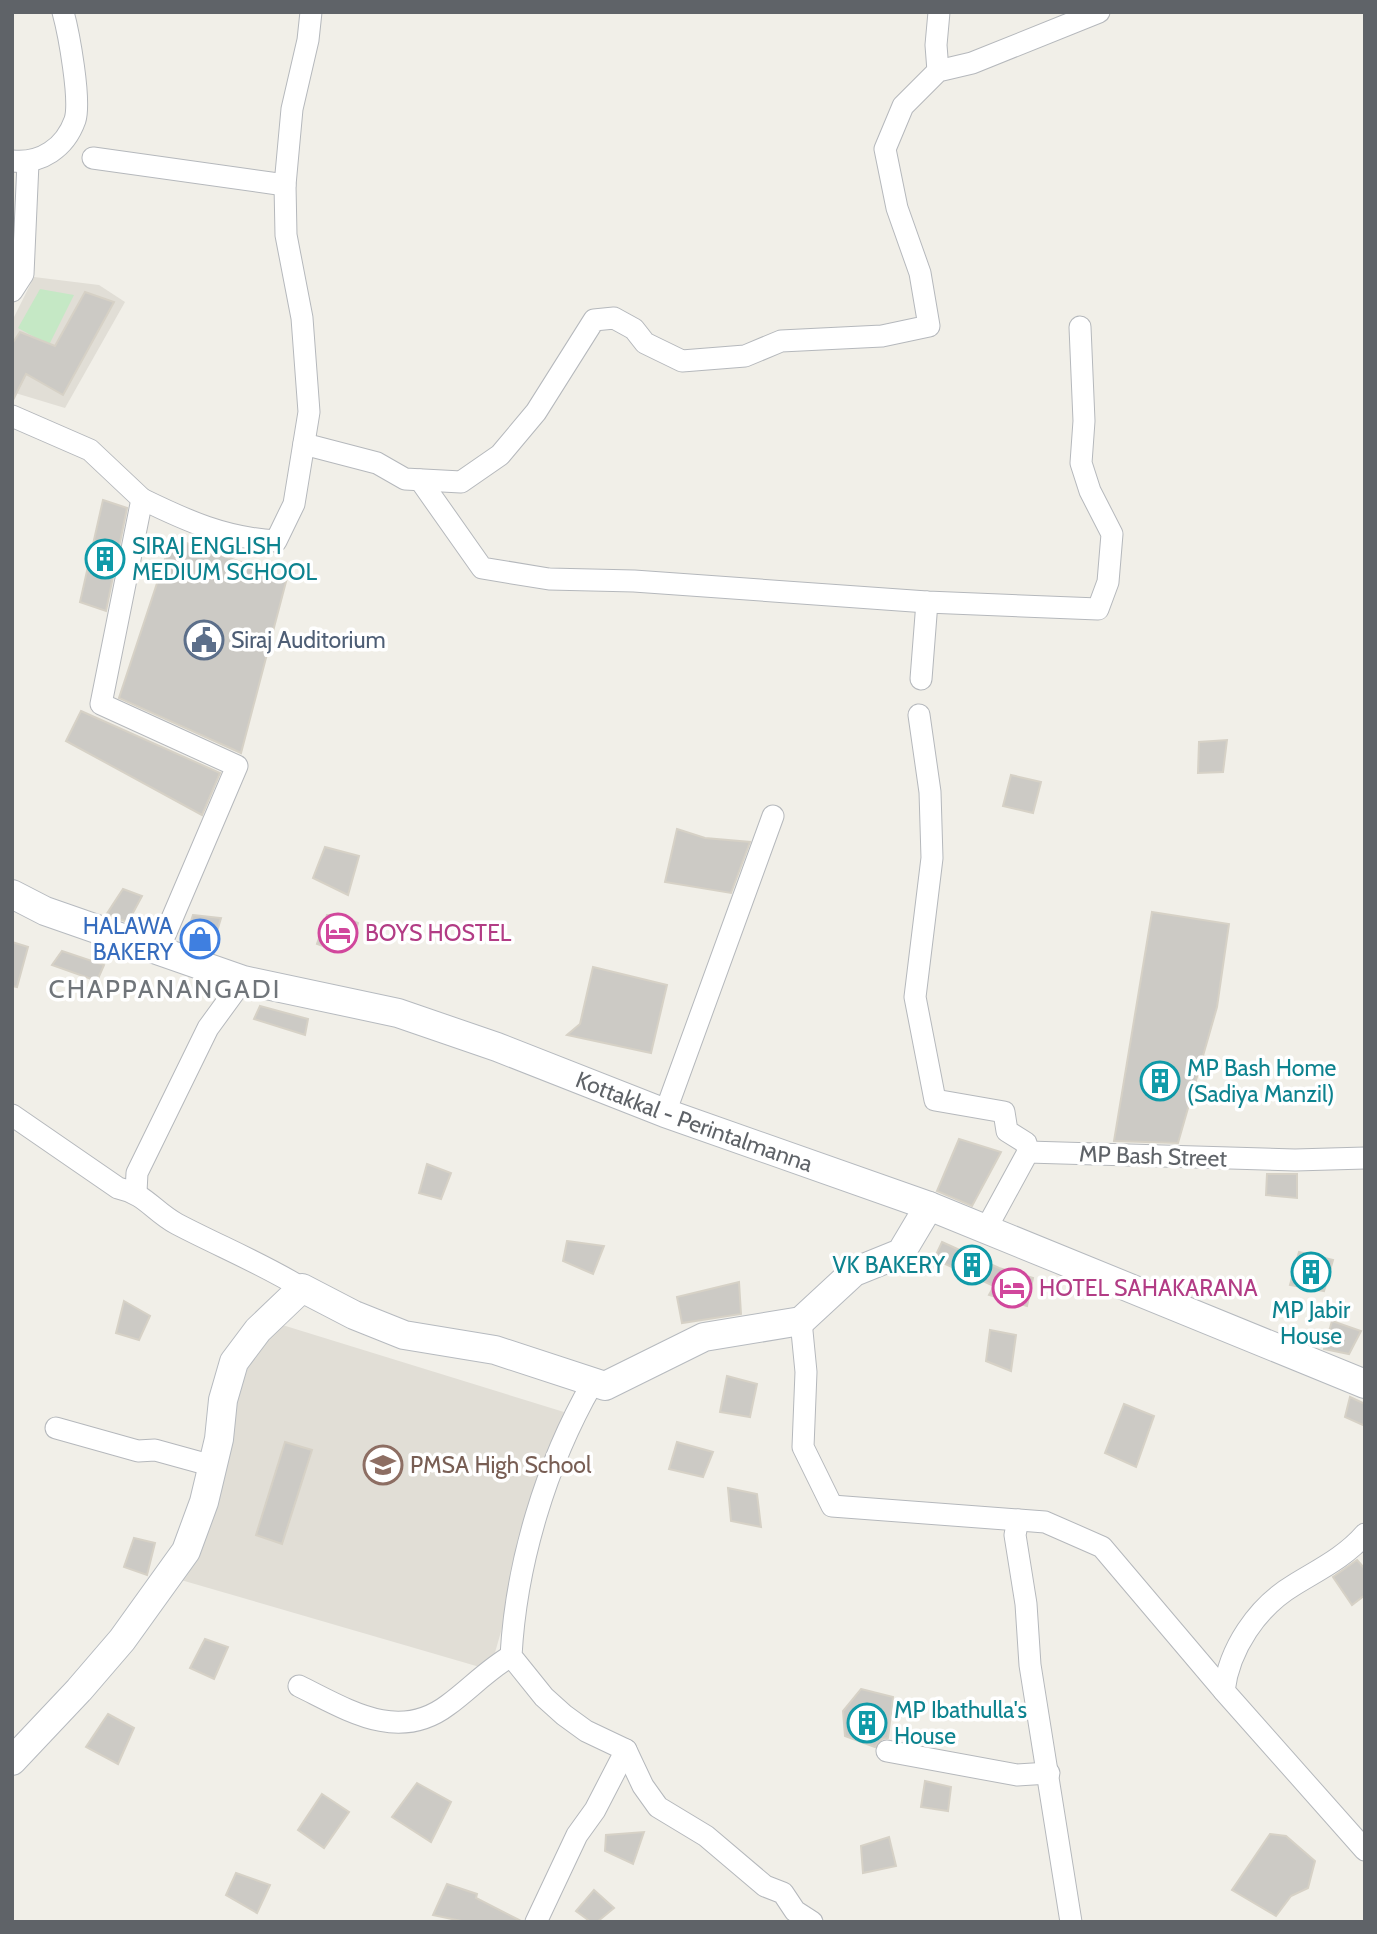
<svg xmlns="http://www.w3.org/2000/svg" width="1377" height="1934" viewBox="0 0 1377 1934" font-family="Cabin,sans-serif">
	<rect width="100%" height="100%" fill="#f1efe8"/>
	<g fill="#e1ded6">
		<path d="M34,277L99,285L125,302L65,408L12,392V321Z"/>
		<path d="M263,1319L564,1412L490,1670L181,1580Z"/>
	</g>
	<path fill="#c5e8c5" d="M40,289L74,295L49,345L18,328Z"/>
	<g fill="#cccac5" stroke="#d6d1c6" stroke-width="2">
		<path d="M85,292L114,302L63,395L26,374L12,402V344L20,332L55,346Z"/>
		<path d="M103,500L127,508L106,611L80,602Z"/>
		<path d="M172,538L287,578L241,753L119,698Z"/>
		<path d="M81,711L220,773L202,815L66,741Z"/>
		<path d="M1227,740L1223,772L1198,773L1199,742Z"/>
		<path d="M1011,775L1041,782L1033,813L1003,806Z"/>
		<path d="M677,829L705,838L750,842L731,893L665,882Z"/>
		<path d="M325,847L359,856L348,895L313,878Z"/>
		<path d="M123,889L142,896L128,922L106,915Z"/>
		<path d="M1152,912L1229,924L1217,1007L1178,1143L1114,1141Z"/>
		<path d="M193,915L221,918L211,951L184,942Z"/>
		<path d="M327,915H340L358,923L352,942L340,952L317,944Z"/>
		<path d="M12,942L28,947L17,987L12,986Z"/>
		<path d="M62,951L104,965L97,981L52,965Z"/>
		<path d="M593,967L667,985L651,1053L567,1035L580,1024Z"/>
		<path d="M260,1006L308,1019L305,1035L254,1019Z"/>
		<path d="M959,1139L1001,1152L972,1206L937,1191Z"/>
		<path d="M427,1164L451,1173L441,1199L419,1193Z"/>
		<path d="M1267,1174H1297V1198L1266,1195Z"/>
		<path d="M567,1241L604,1246L593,1274L563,1261Z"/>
		<path d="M942,1242L999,1268L1033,1278L1027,1306L989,1295L994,1286L934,1259Z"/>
		<path d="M1299,1252L1333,1260L1324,1291L1290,1285Z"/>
		<path d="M739,1282L741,1314L682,1323L677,1297Z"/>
		<path d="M124,1301L150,1316L139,1340L116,1333Z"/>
		<path d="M1332,1321L1361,1331L1349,1354L1324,1349Z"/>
		<path d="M990,1330L1016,1335L1011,1371L986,1361Z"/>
		<path d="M727,1376L757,1384L750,1417L720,1412Z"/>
		<path d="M1350,1397L1365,1404V1426L1345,1417Z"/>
		<path d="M1124,1404L1154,1416L1136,1467L1105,1453Z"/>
		<path d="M285,1442L312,1450L282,1544L256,1535Z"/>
		<path d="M677,1442L713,1452L703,1477L669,1469Z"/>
		<path d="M728,1488L757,1494L761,1527L731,1521Z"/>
		<path d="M134,1538L155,1543L147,1575L124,1567Z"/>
		<path d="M1357,1560L1365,1569V1595L1352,1605L1333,1577Z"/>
		<path d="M205,1639L228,1647L214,1679L190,1668Z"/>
		<path d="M861,1689L893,1697L888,1738L882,1739L875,1747L845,1736L843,1711Z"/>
		<path d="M108,1714L134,1728L118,1764L86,1747Z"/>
		<path d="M925,1781L951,1787L948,1811L921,1807Z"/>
		<path d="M417,1783L451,1802L431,1842L392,1817Z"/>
		<path d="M322,1794L349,1812L324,1848L298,1830Z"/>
		<path d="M644,1832L633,1864L605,1851L606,1835Z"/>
		<path d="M1270,1834L1286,1836L1315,1861L1308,1888L1291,1896L1276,1916L1232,1890Z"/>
		<path d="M889,1837L896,1866L863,1873L861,1846Z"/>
		<path d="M236,1873L270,1885L257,1913L226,1895Z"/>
		<path d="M447,1884L477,1894L476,1898L523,1922H466L433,1915Z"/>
		<path d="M594,1890L614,1908L597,1922H591L576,1911Z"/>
	</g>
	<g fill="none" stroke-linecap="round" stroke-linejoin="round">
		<defs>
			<g id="street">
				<path d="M938,71L936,45L939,12"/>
				<path d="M93,158L285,185L292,109L308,40L311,12"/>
				<path d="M12,161C41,164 65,148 75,120C81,100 69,34 63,12"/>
				<path d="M12,291L23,274L28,163"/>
				<path d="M12,416L90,450L142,499L101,704L237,766L159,949"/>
				<path d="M304,444L377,463L405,479L461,482L500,455L536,412L594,320L614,318L634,329L645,343L682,361L745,356L781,341L882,336L929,326L920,273L897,208L885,149L903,106L938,71L972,63L1099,12"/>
				<path d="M420,480L482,568L549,579L634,581L927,602L1098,609L1108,582L1112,534L1090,491L1081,463L1084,421L1080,327"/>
				<path d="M142,499C187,521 225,538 276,541L294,504L309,412L302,318L286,235L285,185"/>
				<path d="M921,679L927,602"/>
				<path d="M919,715L930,792L932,858L915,997L935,1100L1004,1112L1007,1131L1026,1143L1028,1152"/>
				<path d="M665,1113L773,816"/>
				<path d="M12,1115L118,1188C146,1194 153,1211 177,1224C219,1246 261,1263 302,1288"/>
				<path d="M136,1192L137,1173L208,1028L243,980"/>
				<path d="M986,1229L1028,1152L1295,1160L1365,1158"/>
				<path d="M801,1321L806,1372L803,1447L832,1506L1045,1522L1102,1547L1224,1691"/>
				<path d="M592,1384C546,1464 516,1564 511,1656L544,1697L564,1715L586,1731L626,1750L643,1786L658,1807L706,1836L765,1886L783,1893L795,1911L812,1922"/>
				<path d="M56,1428L138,1451L155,1450L213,1466"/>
				<path d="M1018,1520L1015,1535L1026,1604L1030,1665L1071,1922"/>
				<path d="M1365,1534C1345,1557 1320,1569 1294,1585C1257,1607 1229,1649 1224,1691L1365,1850"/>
				<path d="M299,1686C348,1710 398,1743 448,1705C470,1689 487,1670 511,1656"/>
				<path d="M887,1751L1017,1775L1049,1773"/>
				<path d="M536,1922L577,1835L595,1810L626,1750"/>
			</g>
			<g id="secondary">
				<path id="s1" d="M12,894L45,911L243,980L398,1013L497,1047L665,1113L929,1206L1365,1384"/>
				<path d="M12,1761L79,1690L122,1640L186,1551L204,1502L219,1439L223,1400L234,1362L258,1330L302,1288L354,1315L404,1335L495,1350L605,1386L704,1337L801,1321L854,1272L901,1253L929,1206"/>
			</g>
		</defs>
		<use href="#street" stroke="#b5b8bc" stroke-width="23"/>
		<use href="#secondary" stroke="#b6babf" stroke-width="30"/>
		<use href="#street" stroke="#fff" stroke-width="21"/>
		<use href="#secondary" stroke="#fff" stroke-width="28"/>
	</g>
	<defs>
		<symbol id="building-ring" viewBox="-11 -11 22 22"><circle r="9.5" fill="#fff" stroke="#0f9aa8" stroke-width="1.5"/><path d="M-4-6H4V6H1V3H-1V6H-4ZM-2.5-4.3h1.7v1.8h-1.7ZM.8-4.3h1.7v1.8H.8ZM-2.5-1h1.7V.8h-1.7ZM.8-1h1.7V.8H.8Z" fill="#0f9aa8"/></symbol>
		<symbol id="civic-ring" viewBox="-11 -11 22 22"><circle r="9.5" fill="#fff" stroke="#5c6f8a" stroke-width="1.5"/><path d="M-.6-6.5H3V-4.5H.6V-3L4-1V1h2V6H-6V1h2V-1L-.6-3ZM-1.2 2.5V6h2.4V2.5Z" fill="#5c6f8a"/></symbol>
		<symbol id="hotel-ring" viewBox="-11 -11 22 22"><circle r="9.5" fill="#fff" stroke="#d1479c" stroke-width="1.5"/><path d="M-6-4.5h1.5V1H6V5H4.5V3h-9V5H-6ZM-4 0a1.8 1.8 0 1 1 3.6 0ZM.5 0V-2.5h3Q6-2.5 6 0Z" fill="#d1479c"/></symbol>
		<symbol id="shop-ring" viewBox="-11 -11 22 22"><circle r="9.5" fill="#fff" stroke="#3f7fe0" stroke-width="1.5"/><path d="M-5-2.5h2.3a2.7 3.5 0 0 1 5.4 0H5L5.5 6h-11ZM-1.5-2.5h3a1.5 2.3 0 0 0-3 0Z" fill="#3f7fe0"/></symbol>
		<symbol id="school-ring" viewBox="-11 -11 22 22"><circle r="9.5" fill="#fff" stroke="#8d6e63" stroke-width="1.5"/><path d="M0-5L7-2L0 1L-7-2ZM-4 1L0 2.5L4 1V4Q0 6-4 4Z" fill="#8d6e63"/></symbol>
	</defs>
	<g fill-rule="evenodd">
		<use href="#building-ring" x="83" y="537" width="44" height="44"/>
		<use href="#civic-ring" x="182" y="618" width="44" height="44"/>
		<use href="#hotel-ring" x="316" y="911" width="44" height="44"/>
		<use href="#shop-ring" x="178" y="917" width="44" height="44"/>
		<use href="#building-ring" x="1138" y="1059" width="44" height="44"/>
		<use href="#building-ring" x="950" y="1243" width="44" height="44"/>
		<use href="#building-ring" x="1289" y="1250" width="44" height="44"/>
		<use href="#hotel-ring" x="990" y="1266" width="44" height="44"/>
		<use href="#school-ring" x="361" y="1443" width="44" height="44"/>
		<use href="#building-ring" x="845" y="1701" width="44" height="44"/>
	</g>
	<g text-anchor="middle" stroke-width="7" stroke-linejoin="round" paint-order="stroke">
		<g font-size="23" fill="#0d838f" stroke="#fff" text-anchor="start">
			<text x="132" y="554">SIRAJ ENGLISH<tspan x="132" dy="26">MEDIUM SCHOOL</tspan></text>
			<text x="1187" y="1076">MP Bash Home<tspan x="1187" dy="26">(Sadiya Manzil)</tspan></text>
			<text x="945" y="1273" text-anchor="end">VK BAKERY</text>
			<text x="1311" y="1318" text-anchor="middle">MP Jabir<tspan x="1311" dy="26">House</tspan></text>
			<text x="894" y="1718">MP Ibathulla's<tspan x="894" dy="26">House</tspan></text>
		</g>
		<g font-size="23" fill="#4e5e75" stroke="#fff" text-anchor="start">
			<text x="231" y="648">Siraj Auditorium</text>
		</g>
		<g font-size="23" fill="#366cbe" stroke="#fff" text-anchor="end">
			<text x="173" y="934">HALAWA<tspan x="173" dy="26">BAKERY</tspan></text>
		</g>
		<g font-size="23" fill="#b23c85" stroke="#fff" text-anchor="start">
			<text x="365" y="941">BOYS HOSTEL</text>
			<text x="1039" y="1296">HOTEL SAHAKARANA</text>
		</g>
		<g font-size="23" fill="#5f6368" stroke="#fff">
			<text dy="8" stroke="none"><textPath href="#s1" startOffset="721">Kottakkal - Perintalmanna</textPath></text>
			<text transform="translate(1153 1156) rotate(2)" y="8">MP Bash Street</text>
		</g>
		<g font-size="23" fill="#785e54" stroke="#fff" text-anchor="start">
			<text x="410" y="1473">PMSA High School</text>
		</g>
		<g font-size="26" letter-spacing="2" fill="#70757a" stroke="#fff">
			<text x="165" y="998">CHAPPANANGADI</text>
		</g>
	</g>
	<rect width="1377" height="1934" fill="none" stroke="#5f6368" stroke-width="28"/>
</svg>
